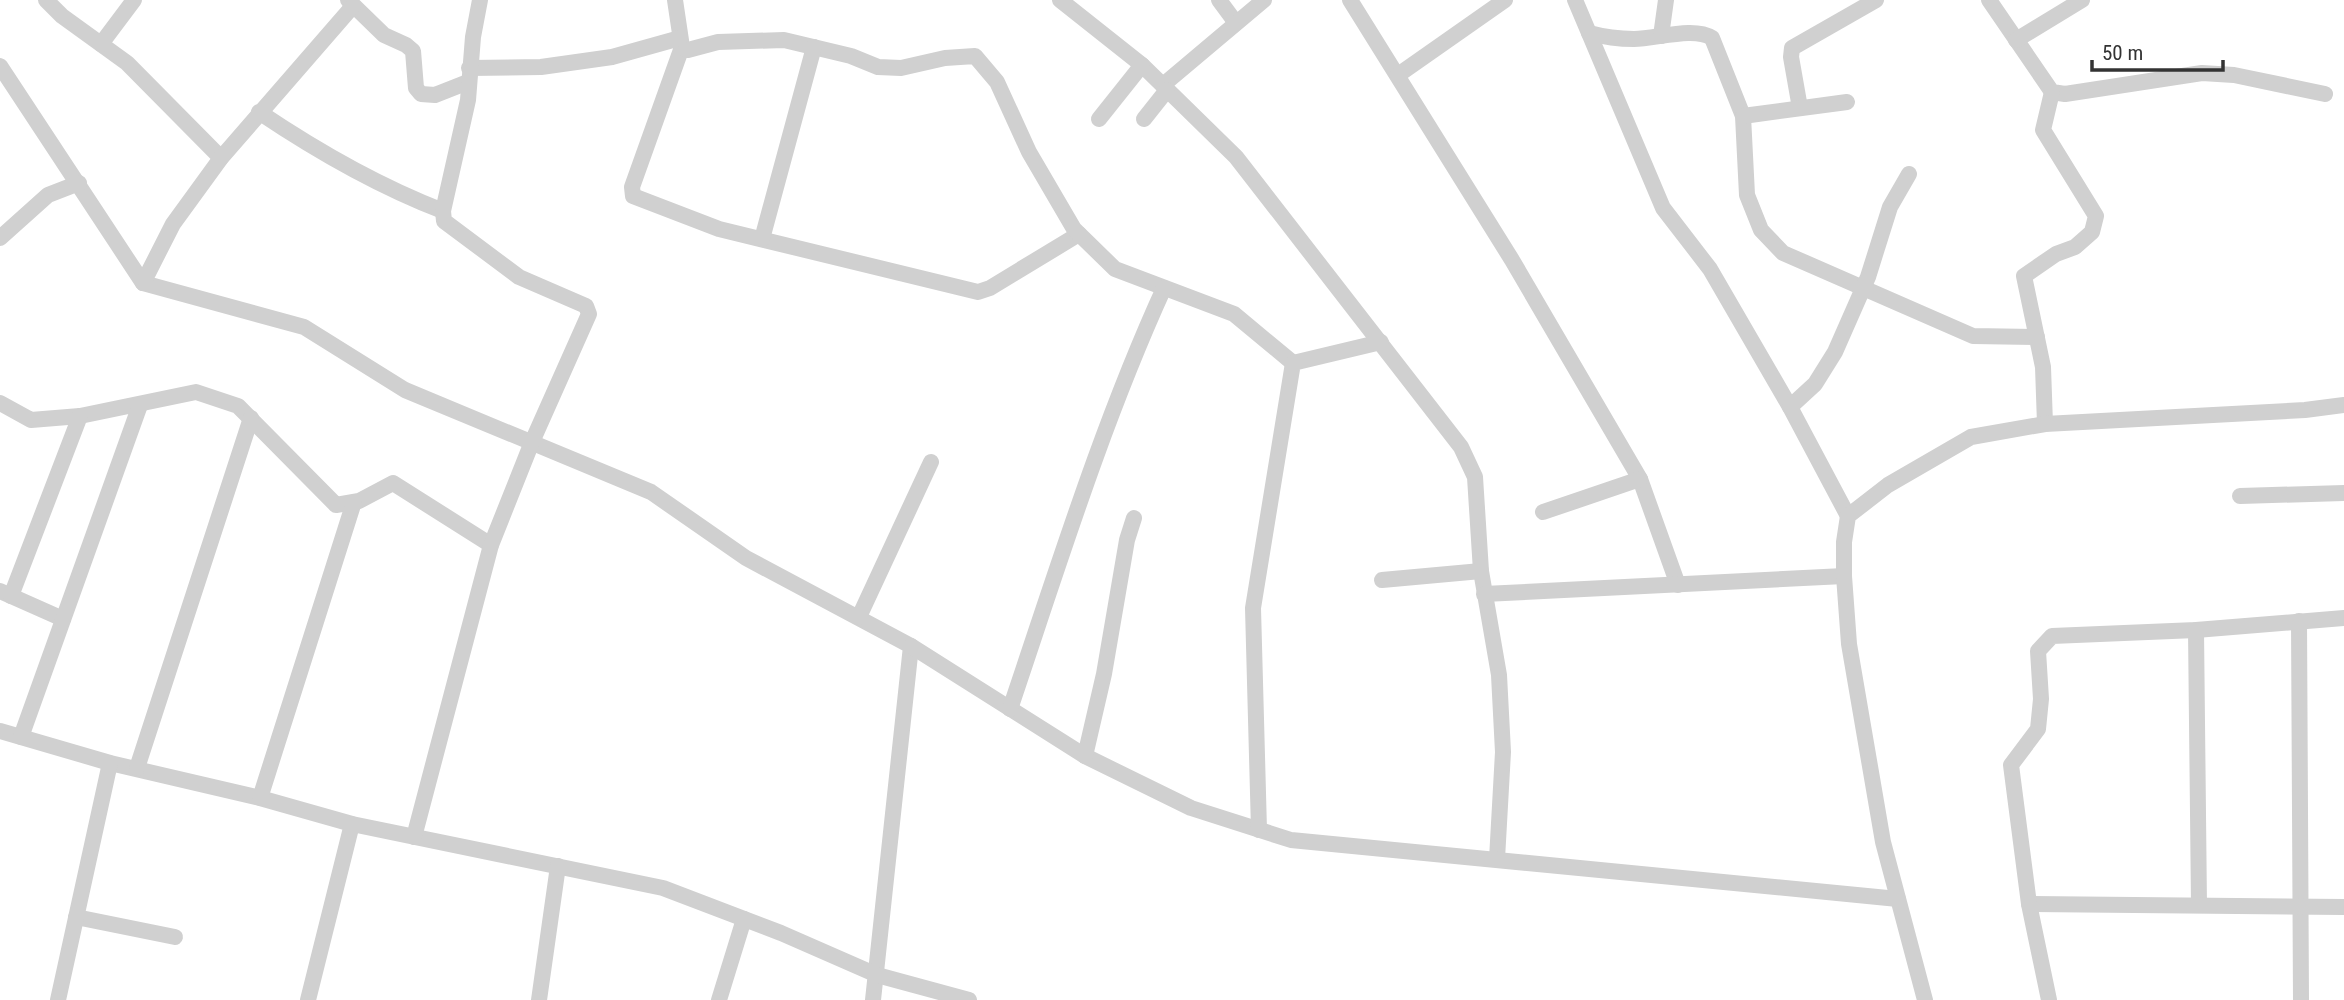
<svg xmlns="http://www.w3.org/2000/svg" width="2344" height="1000" viewBox="0 0 2344 1000" font-family="'Roboto Condensed',sans-serif">
	<rect width="100%" height="100%" fill="#fff"/>
	<g fill="none" stroke-linecap="round" stroke-linejoin="round">
		<g stroke="#d0d0d0" stroke-width="16">
			<path d="M46,0L62,16L127,63L221,158"/>
			<path d="M348,0L384,35L406,45L413,51L416,88L421,94L435,95L468,82"/>
			<path d="M675,0L682,47L632,187L633,196L719,229L978,292L990,288L1079,234"/>
			<path d="M1060,0L1142,65L1236,157L1461,447L1475,477L1481,571L1499,675L1503,752L1497,859"/>
			<path d="M1219,0L1236,23"/>
			<path d="M1350,0L1512,260L1640,479L1678,585"/>
			<path d="M1575,0L1663,208L1710,269L1790,407L1848,516"/>
			<path d="M1989,0L2052,92L2065,94L2202,73L2234,75L2325,94"/>
			<path d="M1589,33C1604,37 1619,39 1634,39C1656,39 1694,26 1712,38L1743,116L1747,195L1761,230L1783,253L1973,336L2037,337"/>
			<path d="M1661,36L1666,0"/>
			<path d="M2016,40L2082,0"/>
			<path d="M101,44L134,0"/>
			<path d="M682,47L688,50L718,42L784,40L851,56L878,67L901,68L945,58L975,56L997,82L1029,152L1074,229L1115,269L1234,314L1293,363"/>
			<path d="M0,66L143,283L304,327L405,390L651,492L746,558L911,646L873,1000"/>
			<path d="M469,68L541,67L612,57L680,38"/>
			<path d="M1398,75L1505,0"/>
			<path d="M1163,85L1264,0"/>
			<path d="M1800,108L1791,57L1792,48L1876,0"/>
			<path d="M259,112C317,151 378,186 443,211"/>
			<path d="M1743,116L1847,102"/>
			<path d="M1099,119L1142,65"/>
			<path d="M1144,119L1167,90"/>
			<path d="M0,238L48,195L79,183"/>
			<path d="M762,239L814,47"/>
			<path d="M143,283L173,224L221,158L353,6"/>
			<path d="M0,403L31,420L80,416L196,392L238,406L336,505L359,501L393,483L491,545"/>
			<path d="M1790,407L1815,384L1835,352L1868,277L1890,207L1909,174"/>
			<path d="M2045,424L2043,367L2024,276L2056,254L2075,247L2092,232L2096,216L2043,130L2052,92"/>
			<path d="M2240,496L2344,493"/>
			<path d="M1543,512L1640,479"/>
			<path d="M1382,580L1481,571"/>
			<path d="M0,591L63,619"/>
			<path d="M1484,594L1844,576"/>
			<path d="M11,596L80,416"/>
			<path d="M859,617L931,462"/>
			<path d="M2299,621L2301,1000"/>
			<path d="M2196,630L2199,905"/>
			<path d="M911,646L1085,756L1191,808L1291,840L1898,899"/>
			<path d="M1010,709C1058,567 1102,424 1164,288"/>
			<path d="M0,731L110,763L260,798L352,824L663,888L781,933L877,975L969,1000"/>
			<path d="M21,737L140,405"/>
			<path d="M1085,756L1104,674L1127,540L1134,518"/>
			<path d="M137,768L251,418"/>
			<path d="M260,798L354,502"/>
			<path d="M1259,830L1253,608L1293,363L1381,342"/>
			<path d="M414,837L491,545L532,442L589,314L586,306L519,277L444,221L443,211L468,100L473,37L480,0"/>
			<path d="M2029,904L2344,907"/>
			<path d="M76,917L175,937"/>
			<path d="M58,1000L110,763"/>
			<path d="M308,1000L352,824"/>
			<path d="M539,1000L558,866"/>
			<path d="M719,1000L744,919"/>
			<path d="M1925,1000L1883,842L1849,644L1844,576V542L1848,516L1888,485L1971,437L2045,424L2305,410L2344,405"/>
			<path d="M2049,1000L2029,904L2011,765L2038,729L2041,699L2038,651L2052,636L2196,630L2344,618"/>
		</g>
	</g>
	<path d="M2092 60v10h131v-10" fill="none" stroke="#333333" stroke-width="3.5"/>
	<text x="2102" y="60" font-size="21" fill="#333333" stroke="#ffffff" stroke-width="5" paint-order="stroke">50 m</text>
</svg>
